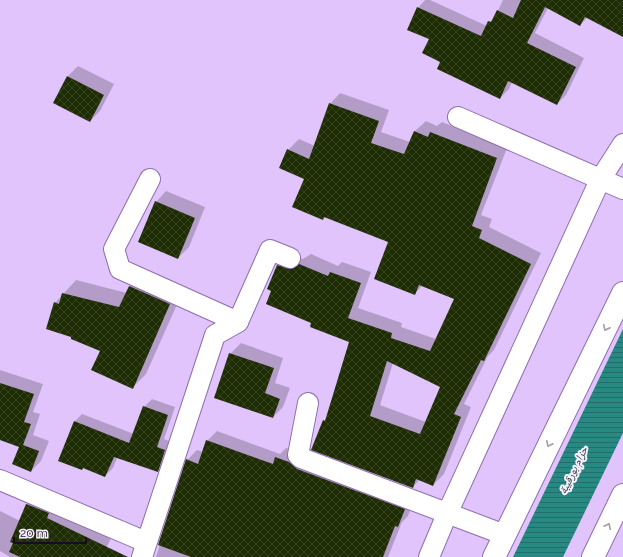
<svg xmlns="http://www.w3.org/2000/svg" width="623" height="557" viewBox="0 0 623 557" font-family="Raleway,'Noto Naskh Arabic',sans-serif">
	<defs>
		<pattern id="water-rules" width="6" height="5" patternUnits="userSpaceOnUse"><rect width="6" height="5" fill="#288982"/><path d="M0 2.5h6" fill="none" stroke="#226e6a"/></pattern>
		<pattern id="building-cross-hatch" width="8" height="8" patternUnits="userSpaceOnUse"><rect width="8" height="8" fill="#1e2d04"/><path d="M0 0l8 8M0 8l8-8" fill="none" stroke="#354220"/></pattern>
	</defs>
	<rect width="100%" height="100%" fill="#e1c4fc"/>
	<path fill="url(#water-rules)" d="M623,329V433L563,557H513Z"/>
	<g fill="#0003" fill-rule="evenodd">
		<path d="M425,0H430L487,26L496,15L503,0H623V36L588,17L580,25L548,8L535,33L584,58L566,95L557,104L512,82L509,89L500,98L441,61L418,8Z"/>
		<path d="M78,66L114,84L100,111L90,121L68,76Z"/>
		<path d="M340,93L389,110L381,132L410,142L415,131L426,121L437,126L442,122L507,148L481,215L492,219L489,227L541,253L494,350L488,356L464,404L471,407L444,474L433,485L420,479L413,487L324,421L327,417L351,341L313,322L272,290L278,266L289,255L303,259L311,254L338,266L342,262L371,272L358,308L402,323L401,327L436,339L455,299L423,285L414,294L389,241L325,217L323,219L306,178L288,150L299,139L315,146L330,104ZM393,363L441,386L426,422L380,405Z"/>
		<path d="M166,191L205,207L189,247L178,258L156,202Z"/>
		<path d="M143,273L183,291L146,374L132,388L101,350L55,303L76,280L127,293L130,286Z"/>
		<path d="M241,343L283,358L275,383L290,388L283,407L273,417L230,354Z"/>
		<path d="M0,370L43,384L33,412L40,414L33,435L49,441L41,461L31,471L20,446L0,439Z"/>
		<path d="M152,399L175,407L164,439L172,442L166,463L158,471L117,458L113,468L105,476L84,467L82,469L74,422L82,414L134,434L144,407Z"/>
		<path d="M217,431L280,454L286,448L299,452L414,500L408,516L402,522L388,557H156L187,460L197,450L203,452L207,441Z"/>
		<path d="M36,495L112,536L102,557H10L0,551V511L20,521L27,504Z"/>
	</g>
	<g fill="url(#building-cross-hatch)" fill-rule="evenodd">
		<path d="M521,0H623V37L585,17L580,26L545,7L527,43L576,67L557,105L508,81L500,99L437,69L440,62L422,53L429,39L407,30L417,7L481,36L488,21L491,22L497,10L513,18Z"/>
		<path d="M67,76L104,95L90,122L53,103Z"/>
		<path d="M329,103L379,121L371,143L404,154L414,131L428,137L430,132L497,158L472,226L482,230L479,238L531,264L484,361L481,360L454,414L461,417L433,486L416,479L413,488L311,450L323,420L325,421L349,342L310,327L311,323L266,304L271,291L267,289L277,265L291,269L299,264L328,276L330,272L361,283L348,318L392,333L391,338L430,351L454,299L419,285L415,295L374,279L388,242L324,217L323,220L292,207L304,179L279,168L287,149L309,159ZM387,361L440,387L420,434L370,416Z"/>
		<path d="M155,201L195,218L178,259L138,242Z"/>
		<path d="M129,286L170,304L133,389L91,370L100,351L71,339V337L46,329L54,302L59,304L62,293L119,307Z"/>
		<path d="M229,353L274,368L265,393L280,399L273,418L214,398Z"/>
		<path d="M0,383L34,394L24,422L31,424L23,445L39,451L31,472L12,464L19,447L0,440Z"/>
		<path d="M143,406L168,415L157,447L165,450L158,472L114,457L105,477L83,468L82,470L58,461L74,421L129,443Z"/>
		<path d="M206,440L273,464L275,457L289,462L297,469L405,509L398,527L395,526L383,557H191L158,545L186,459L198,464Z"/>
		<path d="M26,504L49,513L47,518L128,557H20L9,552L13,543L10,542Z"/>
	</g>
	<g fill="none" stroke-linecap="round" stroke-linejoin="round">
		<defs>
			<g id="minor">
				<path d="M458,117L623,189"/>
				<path d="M150,179L114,249L120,269L238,322"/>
				<path d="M308,403L298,455L301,458L505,535"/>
				<path d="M0,480L146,542"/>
				<path d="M142,557L215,335L238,322L270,250L290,258"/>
				<path d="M429,557L447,514L600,180L623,144"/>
			</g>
			<g id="trunk">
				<path d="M494,557L623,293"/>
				<path d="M593,557L623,495"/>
			</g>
		</defs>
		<use href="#minor" stroke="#8e6dac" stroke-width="22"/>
		<use href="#trunk" stroke="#8e6dac" stroke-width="24"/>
		<use href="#minor" stroke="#fff" stroke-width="20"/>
		<use href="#trunk" stroke="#fff" stroke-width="22"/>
	</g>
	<defs><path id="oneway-chevron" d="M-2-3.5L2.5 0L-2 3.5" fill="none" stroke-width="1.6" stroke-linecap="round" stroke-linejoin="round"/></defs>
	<g stroke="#a39da7">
		<use href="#oneway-chevron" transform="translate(606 328) rotate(116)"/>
		<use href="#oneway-chevron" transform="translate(549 444) rotate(116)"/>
		<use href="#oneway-chevron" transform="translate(608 526) rotate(-64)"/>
	</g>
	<g text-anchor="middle" stroke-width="4" stroke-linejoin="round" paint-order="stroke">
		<g font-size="11" font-style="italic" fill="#1b312f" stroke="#f7f0fe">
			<text transform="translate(573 470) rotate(-64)" y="4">حزام بورقيبة</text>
		</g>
	</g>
	<path d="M14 537v6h72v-6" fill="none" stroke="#190b24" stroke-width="2"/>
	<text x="20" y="537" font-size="12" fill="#190b24" stroke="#f7f0fe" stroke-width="3" paint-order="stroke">20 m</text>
</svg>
